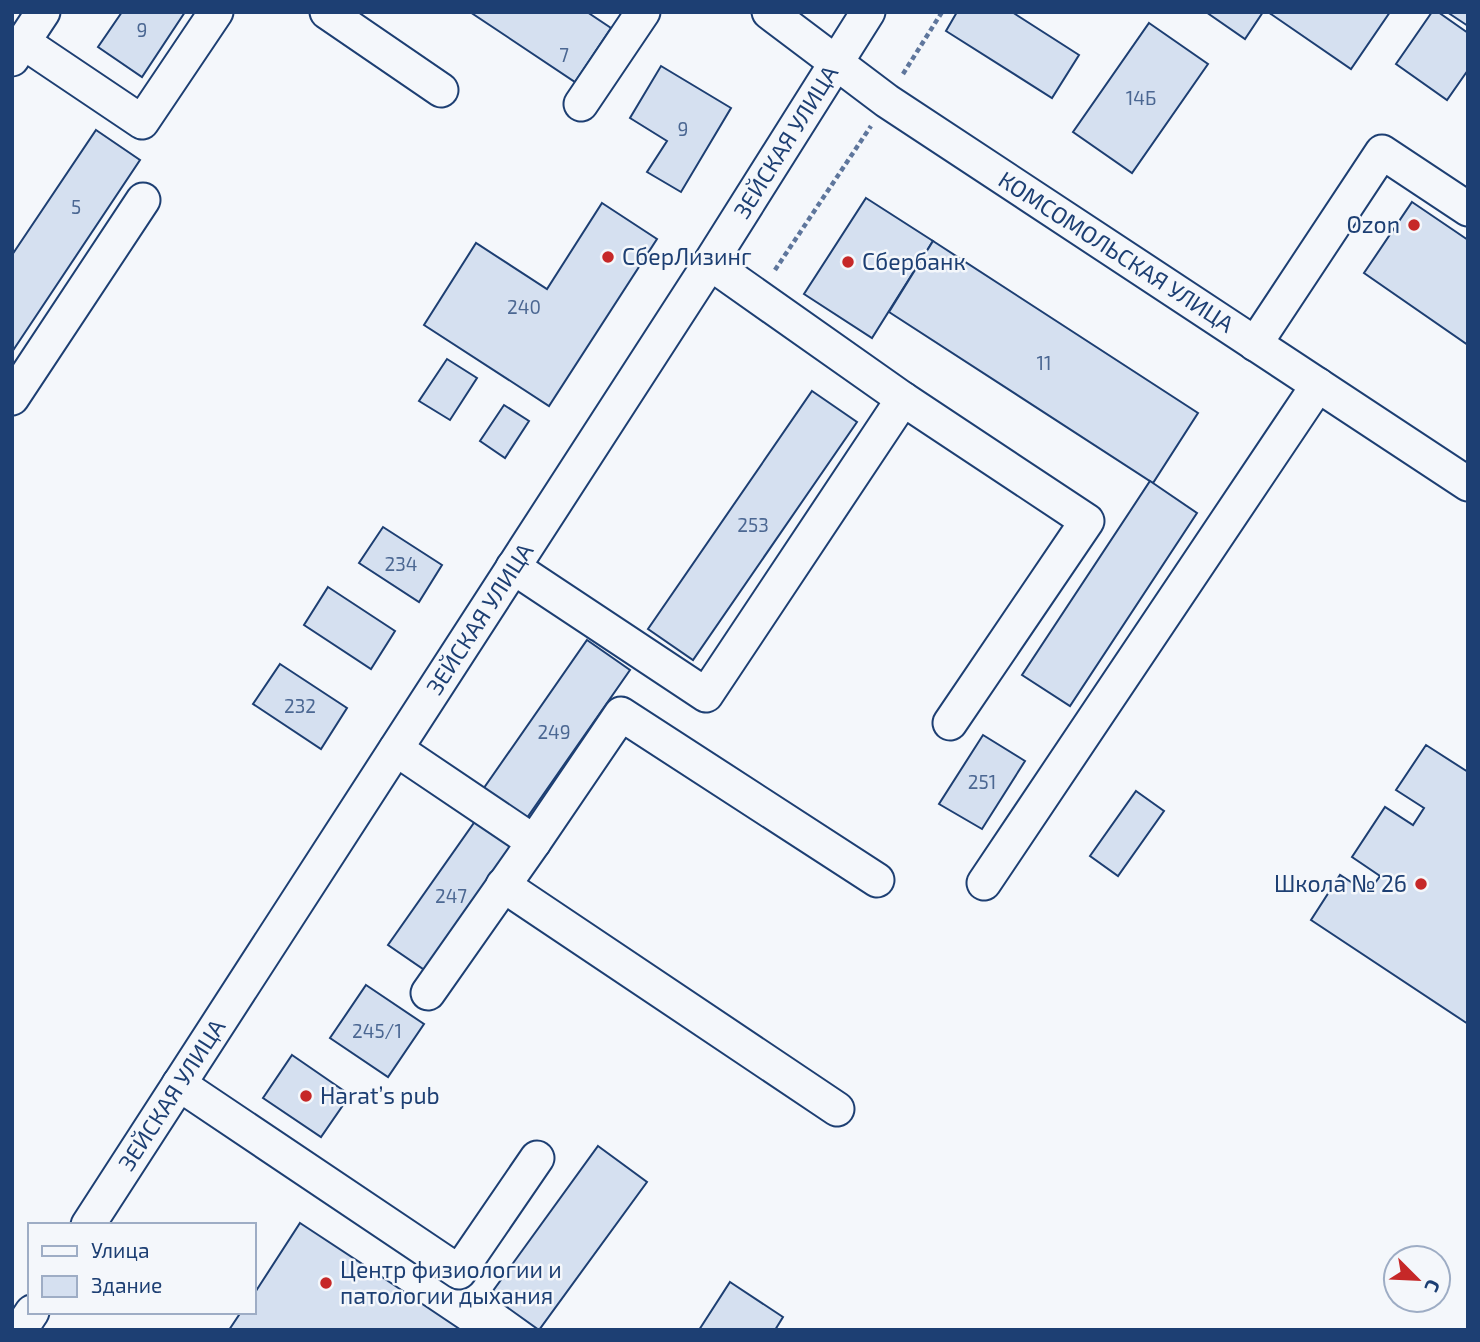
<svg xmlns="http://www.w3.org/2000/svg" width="1480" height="1342" viewBox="0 0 1480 1342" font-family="'Exo 2',sans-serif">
	<rect width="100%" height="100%" fill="#f4f7fb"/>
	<g fill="#d5e0f0" stroke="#1d3f73" stroke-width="2">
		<path d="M122,12H185L142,77L98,47Z"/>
		<path d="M470,12H587L611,28L575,82Z"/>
		<path d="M957,12H1012L1079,55L1052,98L946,31Z"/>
		<path d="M1206,12H1263L1245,39Z"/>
		<path d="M1268,12H1390L1351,69Z"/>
		<path d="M1432,12H1438L1468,33V70L1447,100L1396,64Z"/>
		<path d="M1447,12H1468V26Z"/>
		<path d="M1149,23L1208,64L1132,173L1073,132Z"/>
		<path d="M661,66L731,108L681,192L647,172L667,141L630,118Z"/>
		<path d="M96,130L140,160L12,352V255Z"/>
		<path d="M866,198L933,241L872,338L804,294Z"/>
		<path d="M1412,202L1468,240V345L1364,273Z"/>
		<path d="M602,203L657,239L549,406L424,325L476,243L547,289Z"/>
		<path d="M933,241L1198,413L1153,483L889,312Z"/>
		<path d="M447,359L477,378L450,420L419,401Z"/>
		<path d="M812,391L857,422L693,660L648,629Z"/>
		<path d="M504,405L529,421L505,458L480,441Z"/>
		<path d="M1150,481L1197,513L1070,706L1022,675Z"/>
		<path d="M383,527L442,565L419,602L359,563Z"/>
		<path d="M328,587L395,631L371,669L304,625Z"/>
		<path d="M587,640L630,670L522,825L479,795Z"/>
		<path d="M280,664L347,708L321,749L253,704Z"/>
		<path d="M983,735L1025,761L982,829L939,804Z"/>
		<path d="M1426,745L1468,772V1024L1311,920L1340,875L1368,893L1380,876L1352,857L1385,807L1413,825L1424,808L1396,790Z"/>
		<path d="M1136,791L1164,811L1118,876L1090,856Z"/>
		<path d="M476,820L514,847L426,971L388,945Z"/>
		<path d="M366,985L424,1024L388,1077L330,1038Z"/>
		<path d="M292,1055L350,1095L321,1137L263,1098Z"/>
		<path d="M598,1146L647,1182L539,1330L490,1295Z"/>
		<path d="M300,1223L376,1273L461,1330H229L241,1312H254V1294Z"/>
		<path d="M730,1282L783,1317L775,1330H699Z"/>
	</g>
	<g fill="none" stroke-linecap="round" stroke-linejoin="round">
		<defs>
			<g id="minor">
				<path d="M327,12L441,90"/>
				<path d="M769,12L887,101L1468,484"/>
				<path d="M23,42L142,122L216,12"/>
				<path d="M12,59L43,12"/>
				<path d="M581,104L643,12"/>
				<path d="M710,263L903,399"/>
				<path d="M1255,344L1382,152L1468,209"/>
				<path d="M12,398L143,200"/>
				<path d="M513,567L706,695L903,399L1087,521L950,723"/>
				<path d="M396,749L534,842L621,714L877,880"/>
				<path d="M984,883L1318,385"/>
				<path d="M503,885L837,1109"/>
				<path d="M428,993L534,842"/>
				<path d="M179,1084L459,1272L537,1158"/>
				<path d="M88,1225L710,263L868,12"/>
				<path d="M20,1330L32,1312"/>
			</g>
		</defs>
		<use href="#minor" stroke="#1d3f73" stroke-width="37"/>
		<g stroke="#5e769c" stroke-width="4.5" stroke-dasharray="5 3.5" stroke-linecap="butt">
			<path d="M903,74L942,12"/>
			<path d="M775,270L871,126"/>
		</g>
		<use href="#minor" stroke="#f4f7fb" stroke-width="33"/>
	</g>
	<g fill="#c62828" stroke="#f4f7fb" stroke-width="2.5">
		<circle cx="1414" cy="225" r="7"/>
		<circle cx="608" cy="257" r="7"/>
		<circle cx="848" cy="262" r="7"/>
		<circle cx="1421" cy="884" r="7"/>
		<circle cx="306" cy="1096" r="7"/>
		<circle cx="326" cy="1283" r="7"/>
	</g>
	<g text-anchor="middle" stroke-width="5" stroke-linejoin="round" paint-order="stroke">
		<g font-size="19" fill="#4b6792">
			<text x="142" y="37">9</text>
			<text x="564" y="62">7</text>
			<text x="1141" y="105">14Б</text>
			<text x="683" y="136">9</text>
			<text x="76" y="214">5</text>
			<text x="524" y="314">240</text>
			<text x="1044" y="370">11</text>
			<text x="753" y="532">253</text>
			<text x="401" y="571">234</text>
			<text x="300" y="713">232</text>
			<text x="554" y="739">249</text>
			<text x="982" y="789">251</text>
			<text x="451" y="903">247</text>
			<text x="377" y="1038">245/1</text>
		</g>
		<g font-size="23" fill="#1d3f73" stroke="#f4f7fb">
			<text transform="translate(786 142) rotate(-58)" y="8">ЗЕЙСКАЯ УЛИЦА</text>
			<text transform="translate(1116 252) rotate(33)" y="8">КОМСОМОЛЬСКАЯ УЛИЦА</text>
			<text transform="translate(480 619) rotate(-57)" y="8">ЗЕЙСКАЯ УЛИЦА</text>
			<text transform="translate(172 1095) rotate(-57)" y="8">ЗЕЙСКАЯ УЛИЦА</text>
		</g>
		<g font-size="23" fill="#1d3f73" stroke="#f4f7fb" text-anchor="start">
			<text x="1400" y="233" text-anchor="end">Ozon</text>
			<text x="622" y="265">СберЛизинг</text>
			<text x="862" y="270">Сбербанк</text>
			<text x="1407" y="892" text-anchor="end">Школа № 26</text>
			<text x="320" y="1104">Harat’s pub</text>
			<text x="340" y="1278">Центр физиологии и<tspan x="340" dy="26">патологии дыхания</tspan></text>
		</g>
	</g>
	<rect width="1480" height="1342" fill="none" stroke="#1d3f73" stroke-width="28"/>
	<rect x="28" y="1223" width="228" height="91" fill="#f4f7fb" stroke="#9eadc5" stroke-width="2"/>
	<rect x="42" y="1246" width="35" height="10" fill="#f4f7fb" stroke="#9eadc5" stroke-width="2"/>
	<text x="91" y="1258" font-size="21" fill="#1d3f73">Улица</text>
	<rect x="42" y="1276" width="35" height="21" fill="#d5e0f0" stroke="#9eadc5" stroke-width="2"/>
	<text x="91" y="1293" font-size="21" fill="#1d3f73">Здание</text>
	<g transform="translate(1417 1279) rotate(114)"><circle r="33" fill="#f4f7fb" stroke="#9eadc5" stroke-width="2"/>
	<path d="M0-5L12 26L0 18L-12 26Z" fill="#c62828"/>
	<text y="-10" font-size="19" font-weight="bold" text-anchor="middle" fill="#1d3f73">С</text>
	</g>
</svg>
